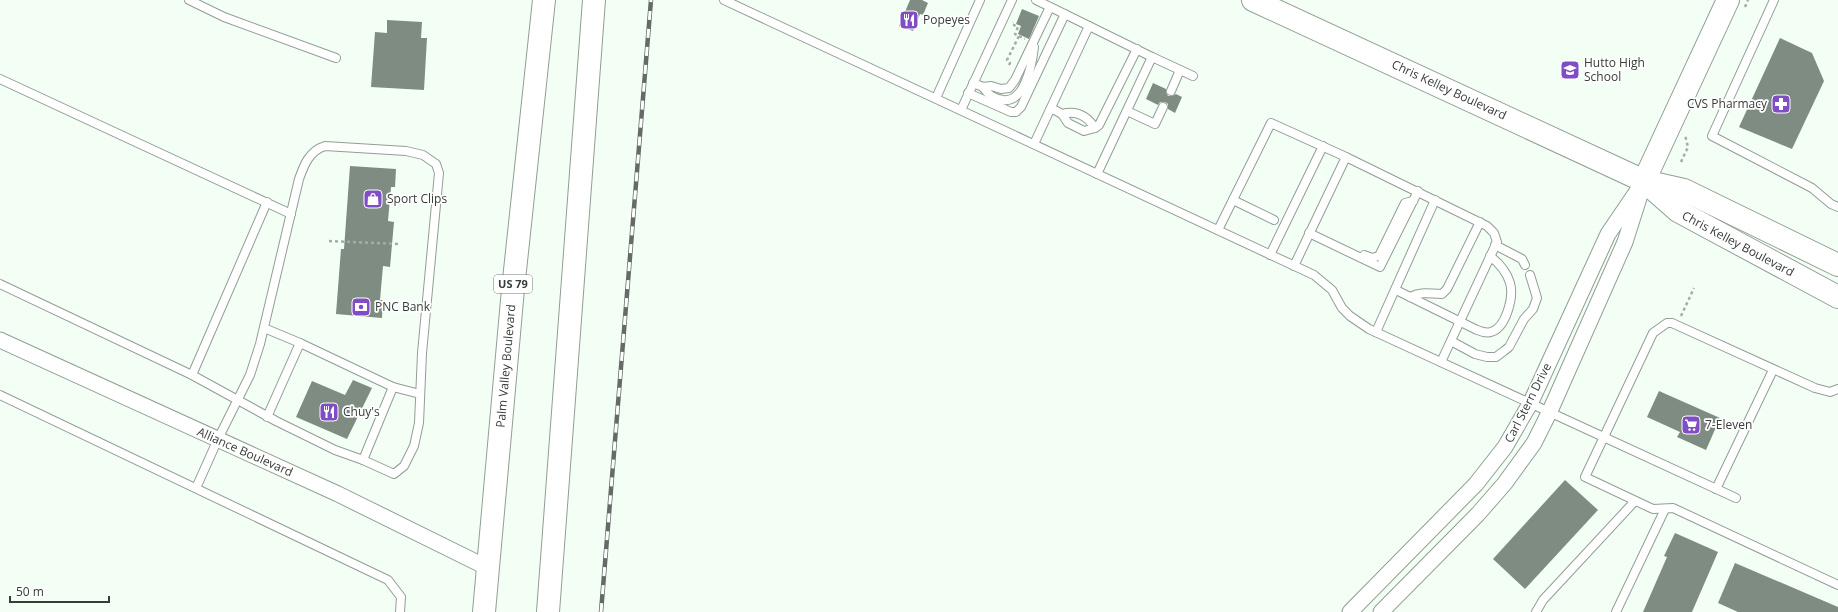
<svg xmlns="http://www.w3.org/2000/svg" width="1838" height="612" viewBox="0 0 1838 612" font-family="'Open Sans',sans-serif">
	<rect width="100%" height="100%" fill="#f3fff5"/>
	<g fill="#7f8c82">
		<path d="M910,0H922L928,3L923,15L920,14L913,31L899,26Z"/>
		<path d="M1022,9L1039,16L1029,39L1018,34L1021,26L1016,24Z"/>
		<path d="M387,20L422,22L421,38H427L424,90L371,87L375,32L387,33Z"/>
		<path d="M1780,38L1812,53L1824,81L1792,149L1739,127Z"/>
		<path d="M1153,83L1166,89V92L1168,96H1172L1176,94L1182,97L1175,113L1168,109V104L1165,102H1160L1158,105L1146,99Z"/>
		<path d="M350,166L396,169L395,187H391L388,221L394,222L390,267L383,266L380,300H383L382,318L336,314L341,249H344Z"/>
		<path d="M353,380L372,388L347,439L296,417L312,381L345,395Z"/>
		<path d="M1659,391L1720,418L1706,450L1677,437L1680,432L1647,417Z"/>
		<path d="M1565,480L1598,510L1525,589L1493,559Z"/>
		<path d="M1675,533L1718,552L1692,612H1643L1667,557L1664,556Z"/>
		<path d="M1735,563L1838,607V612H1738L1718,603Z"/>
	</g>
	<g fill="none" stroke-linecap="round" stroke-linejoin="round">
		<defs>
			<g id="lane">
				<path d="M189,0L224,17L336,58"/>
				<path d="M724,0L1314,275L1332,290L1342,308L1350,316L1369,329L1736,498"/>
				<path d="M1774,0L1712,136L1812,188L1831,204L1838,207"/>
				<path d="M1089,26L1152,57"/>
				<path d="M0,79L291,214"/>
				<path d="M973,83L983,87L991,86L1001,89L1009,88L1015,80L1050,7"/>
				<path d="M983,87C988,95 993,98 1003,100C1025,103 1032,64 1034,47"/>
				<path d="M1171,91L1180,70"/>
				<path d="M968,93L1011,112H1016L1021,107L1065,14"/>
				<path d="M936,98L980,0"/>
				<path d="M1051,108L1062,114L1068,123L1084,131L1095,128L1099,125L1137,49"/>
				<path d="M961,110L1012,0"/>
				<path d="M1127,111L1155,124L1163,107"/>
				<path d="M1062,114C1077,110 1087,116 1095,128"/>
				<path d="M1034,144L1089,26L1036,0"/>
				<path d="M1097,174L1152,57L1193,76"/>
				<path d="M1233,200L1274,220"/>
				<path d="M1218,230L1271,123L1346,157"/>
				<path d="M1309,233L1380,267L1418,191"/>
				<path d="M1495,245L1522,259L1525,265"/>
				<path d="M1270,255L1323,146"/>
				<path d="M1364,255L1372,258L1379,256L1405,203L1413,201"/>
				<path d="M1294,266L1346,157L1487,226L1494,233L1497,242L1441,362"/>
				<path d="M0,284L192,375L276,421L335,450L363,460"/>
				<path d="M1396,290L1475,329C1480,331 1485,334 1491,332C1506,328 1514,297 1510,283C1507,272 1499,263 1490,256"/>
				<path d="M1410,297C1422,291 1429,294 1442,294L1447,289L1480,222"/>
				<path d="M264,328L300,343L267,417"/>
				<path d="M1376,332L1435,200"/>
				<path d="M1451,341L1475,354L1487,357H1496L1504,351L1509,347L1524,319L1533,309L1537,298L1530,275"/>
				<path d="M300,343L393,387"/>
				<path d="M192,375L267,202"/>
				<path d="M1838,389L1830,392L1815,388L1672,323H1667L1653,333L1585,477L1653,509L1673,508L1838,585"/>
				<path d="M0,395L388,580L401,597L400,612"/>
				<path d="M196,488L218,439L250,375L260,344L299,179C304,165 309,151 325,146L406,151L423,155L436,164L439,173L422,353L419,423L414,446L404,466L394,474L363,460L393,387L420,394"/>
				<path d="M1716,489L1773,370"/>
				<path d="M1536,612L1543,600L1635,501"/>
				<path d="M1616,612L1665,509"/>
			</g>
			<g id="street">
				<path d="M0,340L338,494L488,568"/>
				<path d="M1350,612L1476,484L1505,447L1531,402L1608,234L1644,181"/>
				<path d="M1381,612L1478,514L1505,483L1534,443L1550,411L1625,242L1640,195"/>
			</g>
			<g id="secondary">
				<path d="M1253,0L1644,181L1684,190L1838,265"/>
				<path d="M1644,181L1728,0"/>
				<path d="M1645,182L1678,211L1838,297"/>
			</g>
			<g id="highway">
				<path d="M484,612L513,289L544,0"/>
				<path d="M548,612L594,0"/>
			</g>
		</defs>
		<use href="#lane" stroke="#919e93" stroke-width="10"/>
		<use href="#street" stroke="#919e93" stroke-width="17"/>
		<use href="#secondary" stroke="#919e93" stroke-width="24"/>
		<use href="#highway" stroke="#919e93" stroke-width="24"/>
		<g stroke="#a4ada5" stroke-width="2.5" stroke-dasharray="3 3" stroke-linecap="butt">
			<path d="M1745,7L1748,0"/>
			<path d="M1019,36L1025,39"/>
			<path d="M1009,65L1010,63L1007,60L1019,36L1015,34L1018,27L1012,24L1013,22"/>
			<path d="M1681,162L1688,147L1685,135"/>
			<path d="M329,241L398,244"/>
			<path d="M1681,316L1694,288"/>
		</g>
		<use href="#lane" stroke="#fff" stroke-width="8"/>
		<use href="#street" stroke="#fff" stroke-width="15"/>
		<use href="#secondary" stroke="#fff" stroke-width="22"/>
		<use href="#highway" stroke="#fff" stroke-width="22"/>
		<defs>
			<path id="rail" d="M601,612L651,0"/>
		</defs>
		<use href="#rail" stroke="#646b65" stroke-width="4.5"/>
		<use href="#rail" stroke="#fff" stroke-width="3" stroke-dasharray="9" stroke-linecap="butt"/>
	</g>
	<defs>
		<symbol id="restaurant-square" viewBox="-11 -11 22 22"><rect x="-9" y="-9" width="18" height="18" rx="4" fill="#814dc5" stroke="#fff"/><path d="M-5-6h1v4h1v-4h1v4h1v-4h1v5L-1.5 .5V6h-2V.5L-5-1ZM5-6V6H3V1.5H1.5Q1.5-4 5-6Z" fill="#fff"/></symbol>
		<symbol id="school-square" viewBox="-11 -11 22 22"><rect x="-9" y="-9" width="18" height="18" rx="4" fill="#814dc5" stroke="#fff"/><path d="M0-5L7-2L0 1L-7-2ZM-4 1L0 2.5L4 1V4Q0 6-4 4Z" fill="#fff"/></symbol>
		<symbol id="pharmacy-square" viewBox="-11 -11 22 22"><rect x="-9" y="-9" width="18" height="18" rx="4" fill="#814dc5" stroke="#fff"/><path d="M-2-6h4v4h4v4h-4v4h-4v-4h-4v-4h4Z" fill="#fff"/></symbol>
		<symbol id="shop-square" viewBox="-11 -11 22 22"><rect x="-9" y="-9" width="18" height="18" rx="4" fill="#814dc5" stroke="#fff"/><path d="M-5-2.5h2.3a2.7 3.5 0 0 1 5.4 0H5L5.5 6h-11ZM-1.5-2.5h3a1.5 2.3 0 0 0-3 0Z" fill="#fff"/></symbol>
		<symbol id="bank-square" viewBox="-11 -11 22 22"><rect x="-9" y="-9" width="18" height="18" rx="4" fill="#814dc5" stroke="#fff"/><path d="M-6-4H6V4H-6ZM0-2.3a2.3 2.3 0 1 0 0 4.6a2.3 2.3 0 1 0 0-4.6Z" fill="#fff"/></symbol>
		<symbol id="supermarket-square" viewBox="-11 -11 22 22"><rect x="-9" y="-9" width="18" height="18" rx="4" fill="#814dc5" stroke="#fff"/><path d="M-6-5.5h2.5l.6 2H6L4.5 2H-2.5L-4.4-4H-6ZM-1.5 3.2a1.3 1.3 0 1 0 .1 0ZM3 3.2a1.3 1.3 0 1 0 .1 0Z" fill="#fff"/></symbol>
	</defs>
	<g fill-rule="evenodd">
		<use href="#restaurant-square" x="898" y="9" width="22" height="22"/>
		<use href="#school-square" x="1559" y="59" width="22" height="22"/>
		<use href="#pharmacy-square" x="1770" y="93" width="22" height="22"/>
		<use href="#shop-square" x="362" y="188" width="22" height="22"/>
		<use href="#bank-square" x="350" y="296" width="22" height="22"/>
		<use href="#restaurant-square" x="318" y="401" width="22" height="22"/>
		<use href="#supermarket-square" x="1680" y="414" width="22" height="22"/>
	</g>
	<g text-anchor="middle" stroke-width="3.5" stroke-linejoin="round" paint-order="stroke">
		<rect fill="#fff" stroke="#727673" stroke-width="1" x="494" y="275" width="38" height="18" rx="3"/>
		<g font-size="11" font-weight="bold" fill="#363c37">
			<text x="513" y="288">US 79</text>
		</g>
		<g font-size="12" fill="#363c37" stroke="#fff" text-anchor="start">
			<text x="923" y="24">Popeyes</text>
			<text x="1584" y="67">Hutto High<tspan x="1584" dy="14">School</tspan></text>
			<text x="1767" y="108" text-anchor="end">CVS Pharmacy</text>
			<text x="387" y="203">Sport Clips</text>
			<text x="375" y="311">PNC Bank</text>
			<text x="343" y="416">Chuy's</text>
			<text x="1705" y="429">7-Eleven</text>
		</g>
		<g font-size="12" fill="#363c37" stroke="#fff">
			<text transform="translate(1449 90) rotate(25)" y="4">Chris Kelley Boulevard</text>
			<text transform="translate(1738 244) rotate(28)" y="4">Chris Kelley Boulevard</text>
			<text transform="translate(506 366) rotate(-85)" y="4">Palm Valley Boulevard</text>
			<text transform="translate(1528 403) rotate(-63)" y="4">Carl Stern Drive</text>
			<text transform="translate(245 452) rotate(24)" y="4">Alliance Boulevard</text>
		</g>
	</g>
	<path d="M10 596v6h99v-6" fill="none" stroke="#363c37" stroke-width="2"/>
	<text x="16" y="596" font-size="12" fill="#363c37" stroke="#ffffff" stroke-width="3" paint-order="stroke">50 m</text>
</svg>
